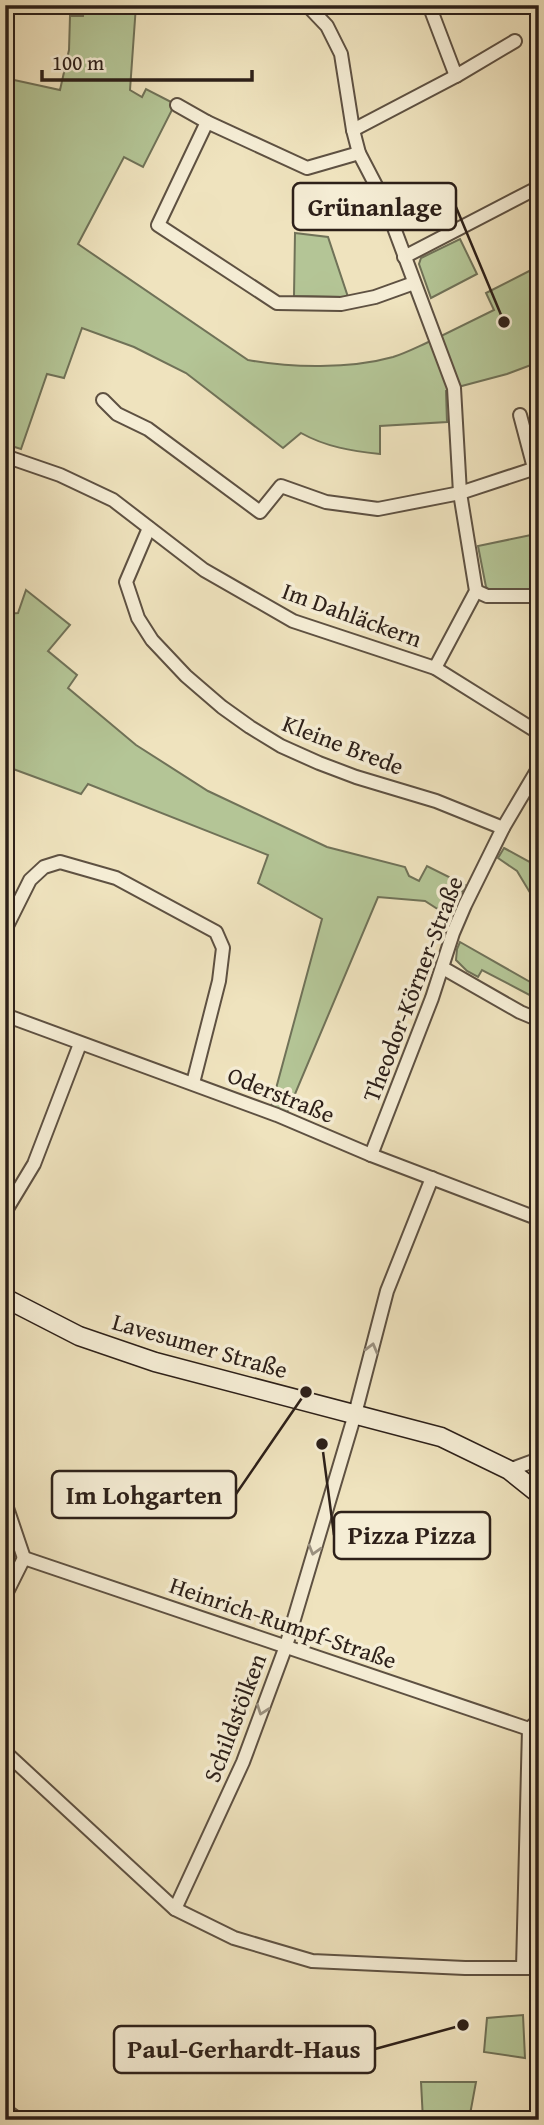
<svg xmlns="http://www.w3.org/2000/svg" width="544" height="2125" viewBox="0 0 544 2125" font-family="'Gentium Book Plus',serif">
	<rect width="100%" height="100%" fill="#efe3be"/>
	<filter id="stains"><feTurbulence type="fractalNoise" baseFrequency=".00286" numOctaves="4"/><feColorMatrix values="0 0 0 0 .2 0 0 0 0 .09 0 0 0 0 .02 0 0 0 .5 -.17"/></filter>
	<radialGradient id="worn" r=".72"><stop offset=".6" stop-color="#630" stop-opacity="0"/><stop offset="1" stop-color="#630" stop-opacity=".3"/></radialGradient>
	<g fill="#b4c596" stroke="#707258" stroke-width="2">
		<path d="M84,5H136L130,90L142,97L146,89L175,104L143,167L124,157L78,244L248,360C291,368 350,369 393,357C406,353 419,346 433,340L449,390L446,391L447,422L380,426V454C352,451 326,447 301,433L283,448L186,373L134,347L82,328L64,378L47,374L21,449L5,444V78L60,90L69,50L70,16H83Z"/>
		<path d="M295,233L328,237L348,297L294,296Z"/>
		<path d="M460,239L477,274L431,298L419,264L421,258Z"/>
		<path d="M539,266V362L507,374L458,387L441,336L494,310L486,293Z"/>
		<path d="M531,535L530,592L491,591L486,587L478,546Z"/>
		<path d="M26,590L70,625L48,651L77,675L68,688L136,745L208,791L327,847L405,867L409,876L419,881L427,866L465,885L450,917L425,901L378,897L287,1113L271,1107L322,919L258,883L268,855L88,784L81,794L5,766V614L18,613Z"/>
		<path d="M504,848L539,867V902L535,901L517,871L498,858Z"/>
		<path d="M460,942L539,987V1000L482,970L478,977L467,971L456,960L457,949Z"/>
		<path d="M523,2015L525,2058L484,2052L487,2018Z"/>
		<path d="M421,2082H476L469,2120H423Z"/>
	</g>
	<g fill="none" stroke-linecap="round" stroke-linejoin="round">
		<defs>
			<g id="street">
				<path d="M307,5L327,26L341,54L353,130L359,153L384,201L454,388L460,493L476,591L435,668"/>
				<path d="M429,5L456,76"/>
				<path d="M177,105L207,122L307,168L359,153"/>
				<path d="M207,122L158,225L277,303L341,304L375,297L414,283"/>
				<path d="M353,130L456,76L515,41"/>
				<path d="M404,257L539,187"/>
				<path d="M103,400L117,414L148,429L260,512L281,486L326,502L378,509L460,493L539,467"/>
				<path d="M520,415L534,468"/>
				<path d="M5,456L60,475L113,500L204,570L293,621L435,668L539,733"/>
				<path d="M149,528L126,582L138,618L152,640L186,676L222,707L250,727L281,746L319,763L356,777L436,801L503,828"/>
				<path d="M476,591L487,596H539"/>
				<path d="M5,930L30,880L44,867L60,862L116,878L216,932L223,948L219,981L193,1083"/>
				<path d="M443,968L520,1012L539,1020"/>
				<path d="M5,1015L277,1115L371,1155L539,1219"/>
				<path d="M371,1155L432,998L453,933L465,905L503,828L539,767"/>
				<path d="M5,1212L34,1164L80,1044"/>
				<path d="M509,1470L539,1459"/>
				<path d="M5,1502L24,1558"/>
				<path d="M24,1558L529,1729"/>
				<path d="M5,1596L24,1558"/>
				<path d="M5,1752L175,1909L234,1938L312,1961L465,1968H539"/>
				<path d="M175,1909L243,1762L286,1646L355,1414L387,1291L432,1178"/>
				<path d="M523,1968L529,1729L539,1720"/>
				<path d="M5,2110L19,2120"/>
			</g>
			<path id="secondary" d="M5,1298L79,1336L155,1362L441,1437L509,1470L539,1494"/>
		</defs>
		<use href="#street" stroke="#5e5142" stroke-width="16"/>
		<use href="#secondary" stroke="#2d2019" stroke-width="21"/>
		<use href="#street" stroke="#f5edd5" stroke-width="12"/>
		<use href="#secondary" stroke="#f5edd5" stroke-width="18"/>
	</g>
	<defs><path id="oneway-chevron" d="M-2-3.5L2.5 0L-2 3.5" fill="none" stroke-width="1.6" stroke-linecap="round" stroke-linejoin="round" transform="scale(1.75)"/></defs>
	<g stroke="#9b9180">
		<use href="#oneway-chevron" transform="translate(372 1348) rotate(-75)"/>
		<use href="#oneway-chevron" transform="translate(314 1550) rotate(106)"/>
		<use href="#oneway-chevron" transform="translate(262 1710) rotate(110)"/>
	</g>
	<g text-anchor="middle" stroke-width="7" stroke-linejoin="round" paint-order="stroke">
		<g font-size="24" fill="#2d2019" stroke="#f5edd5">
			<text transform="translate(352 615) rotate(20)" y="8">Im Dahläckern</text>
			<text transform="translate(343 745) rotate(21)" y="8">Kleine Brede</text>
			<text transform="translate(413 989) rotate(-69)" y="8">Theodor-Körner-Straße</text>
			<text transform="translate(281 1095) rotate(22)" y="8">Oderstraße</text>
			<text transform="translate(200 1346) rotate(16)" y="8">Lavesumer Straße</text>
			<text transform="translate(283 1623) rotate(19)" y="8">Heinrich-Rumpf-Straße</text>
			<text transform="translate(235 1718) rotate(-69)" y="8">Schildstölken</text>
		</g>
	</g>
	<path fill="none" stroke="#2d2019" stroke-width="2.5" d="M504 322L456 207M306 1392L236 1494M322 1444L334 1535M463 2025L375 2049"/>
	<g fill="#2d2019" stroke="#f5edd5" stroke-width="2.5">
		<circle cx="504" cy="322" r="7"/>
		<circle cx="306" cy="1392" r="7"/>
		<circle cx="322" cy="1444" r="7"/>
		<circle cx="463" cy="2025" r="7"/>
	</g>
	<g fill="#f5edd5" stroke="#2d2019" stroke-width="2.5">
		<rect x="293" y="183" width="163" height="47" rx="7"/>
		<rect x="52" y="1471" width="184" height="47" rx="7"/>
		<rect x="334" y="1512" width="156" height="47" rx="7"/>
		<rect x="114" y="2026" width="261" height="47" rx="7"/>
	</g>
	<g font-size="26" text-anchor="middle" font-weight="bold" fill="#2d2019">
		<text x="375" y="216">Grünanlage</text>
		<text x="144" y="1504">Im Lohgarten</text>
		<text x="412" y="1544">Pizza Pizza</text>
		<text x="244" y="2058">Paul-Gerhardt-Haus</text>
	</g>
	<rect width="544" height="2125" fill="none" stroke="#efe3be" stroke-width="28"/>
	<rect x="7" y="7" width="530" height="2111" fill="none" stroke="#2d2019" stroke-width="3.5"/>
	<rect x="14" y="14" width="516" height="2097" fill="none" stroke="#2d2019" stroke-width="2"/>
	<path d="M42 70v10h210v-10" fill="none" stroke="#2d2019" stroke-width="3.5"/>
	<text x="52" y="70" font-size="21" fill="#2d2019" stroke="#f5edd5" stroke-width="5" paint-order="stroke">100 m</text>
	<rect width="100%" height="100%" filter="url(#stains)"/>
	<rect width="100%" height="100%" fill="url(#worn)"/>
</svg>
